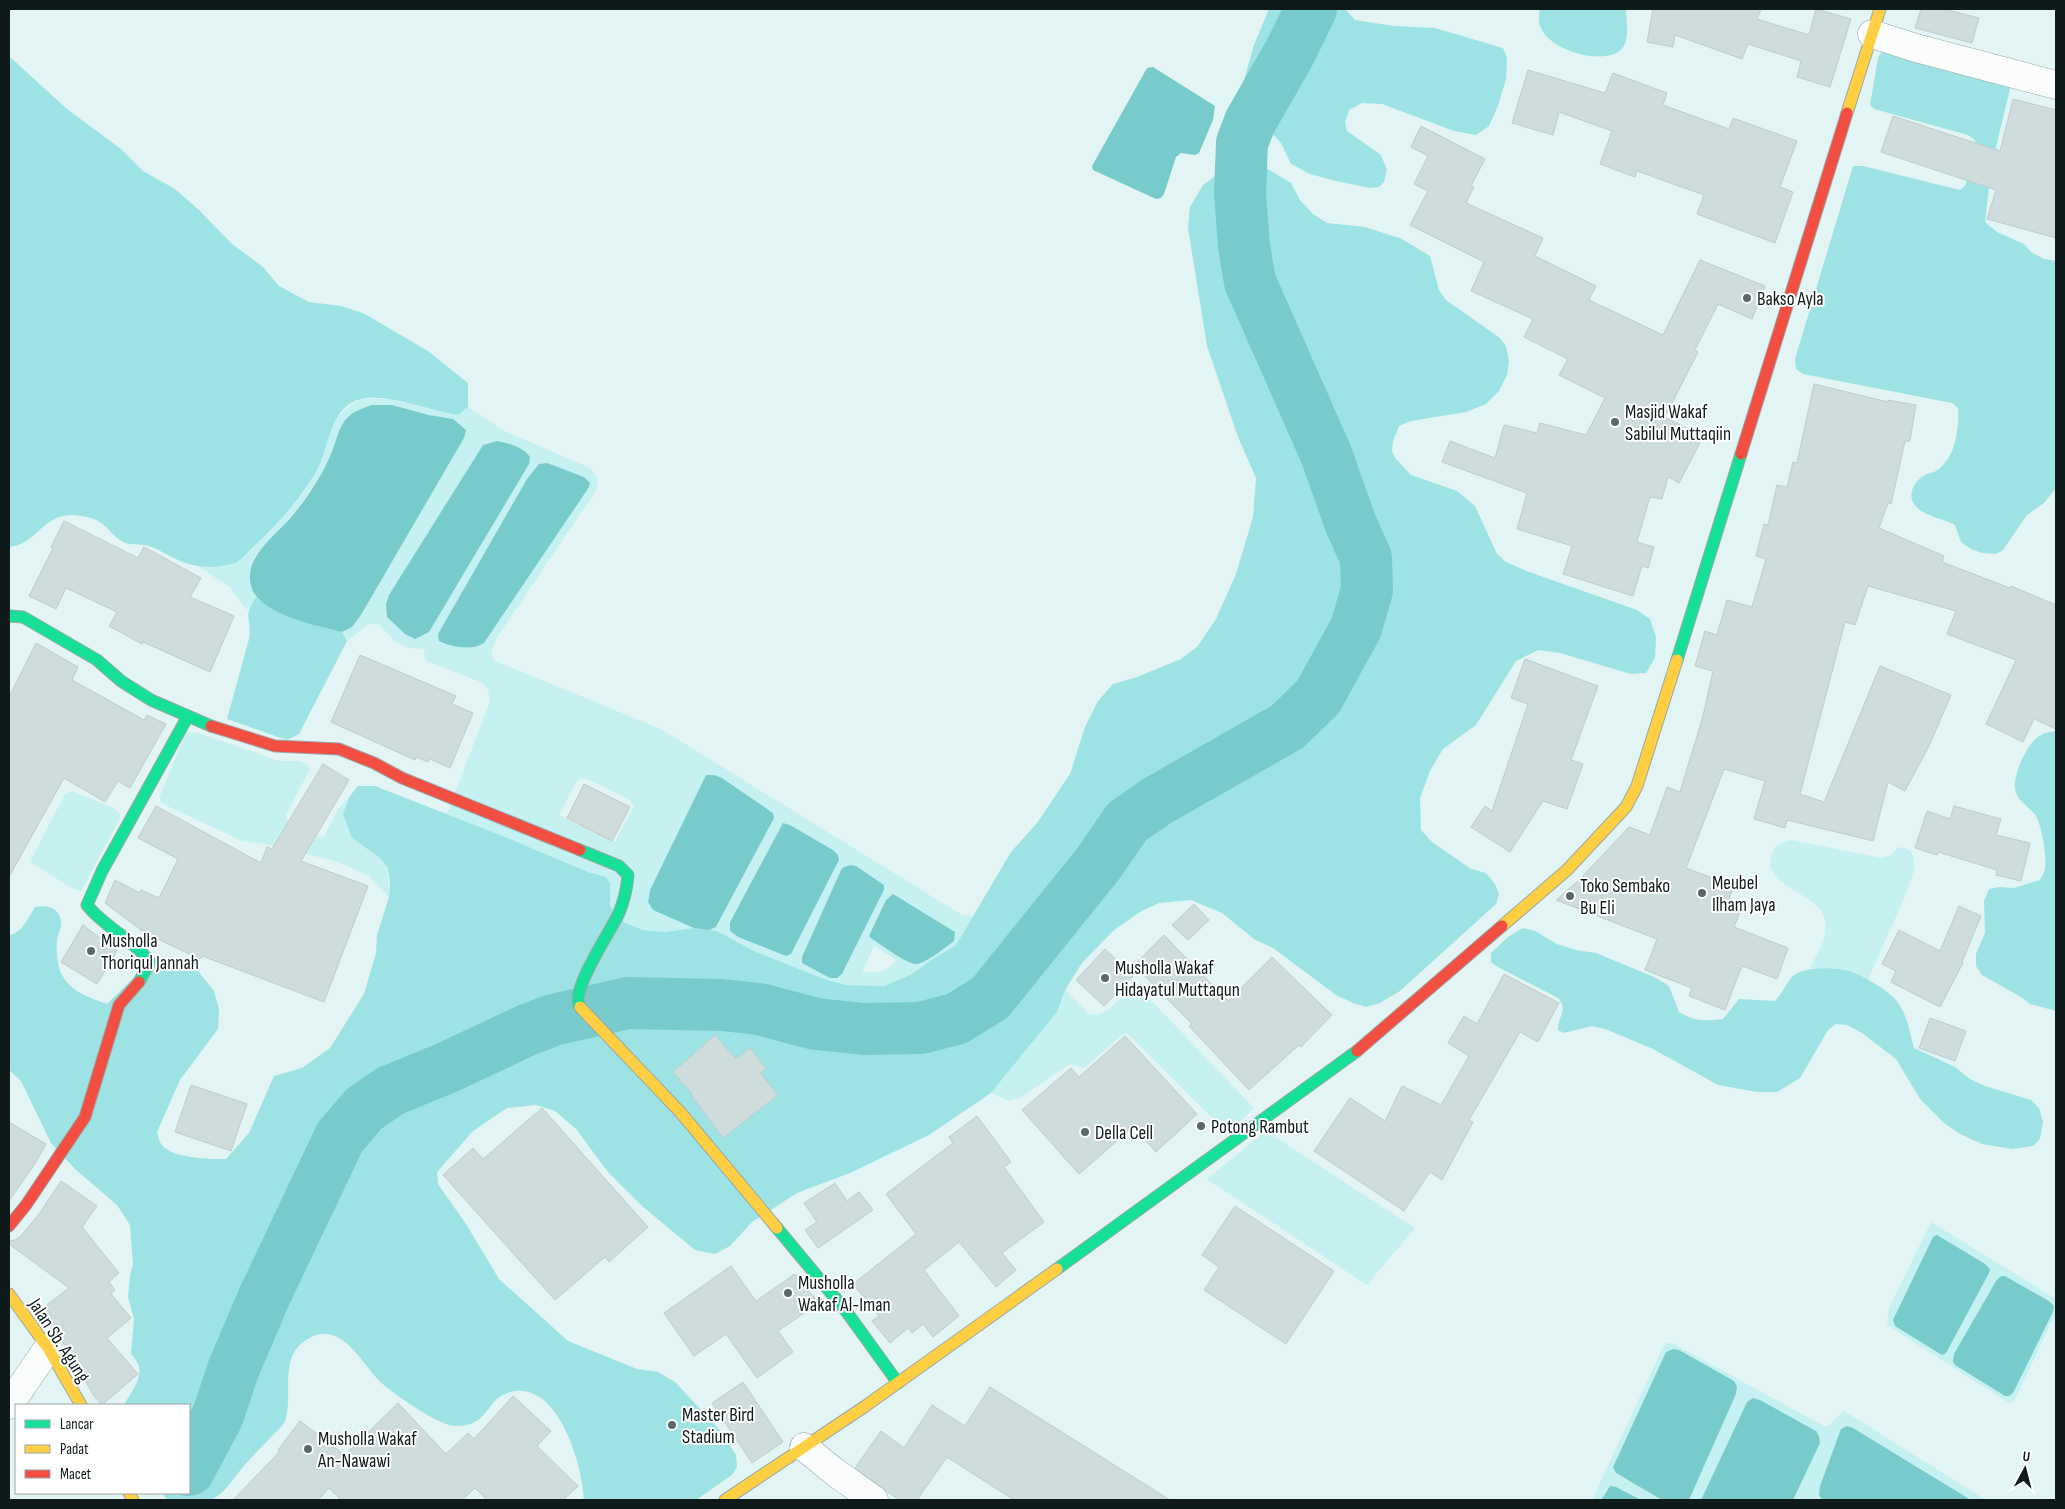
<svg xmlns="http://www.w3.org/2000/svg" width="2065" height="1509" viewBox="0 0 2065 1509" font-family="'Sofia Sans Condensed',sans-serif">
	<rect width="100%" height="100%" fill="#e2f4f4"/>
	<g fill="#c6f1f1" fill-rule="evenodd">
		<path d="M362,399H390L458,415L468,407L505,431L590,468L598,479L597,489L496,639L491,653L493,660L661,729L962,915L973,916L956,945L931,960L912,974L884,986L846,985L824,979L754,951L717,931L709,930L717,927L773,818V813L722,778L706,775L650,890L648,901L653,910L694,928L665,932L643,930L625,923L610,906L606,877L588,872L447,814L490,701L488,689L483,683L427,661L423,654L426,649C397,648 396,642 378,623L369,624L347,641L342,632L352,627L361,615L464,438L453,419L429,415L392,405L331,454L322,473L294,514L258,552L253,560L250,585L256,597L247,610L230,587L197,566C211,567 226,569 239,561C245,557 250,550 255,545C279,523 304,498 318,467C331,437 327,415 362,399ZM497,441L508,443L386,604L483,445ZM547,463L439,641L438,634L527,479L539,464ZM580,779H587L630,800L634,806L615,842L559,815L575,784ZM783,823L790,825L833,850L838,855L839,860L791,954L785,956L738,937L730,931V921ZM856,866L884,885V890L842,974ZM874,946L897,960C884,973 881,973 862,972Z"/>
		<path d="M188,732L198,733L279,761H298L308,764L310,769L286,815L287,820L319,837L324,836L339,808L350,796L343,814L352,838L380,858L388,868L389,897L369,876L338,862L267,844L242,841L161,803L160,797L184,737Z"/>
		<path d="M71,791L114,808L121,816L81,891L72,888L30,862L65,794Z"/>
		<path d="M1792,840L1882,858L1891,855L1898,847C1907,848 1913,850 1914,860C1916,870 1910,881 1907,890C1895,921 1880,950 1868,981L1848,971L1810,968C1818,951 1831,933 1823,914C1814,893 1761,885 1772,854C1776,843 1782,842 1792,840Z"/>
		<path d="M1136,989L1146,995L1254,1108L1228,1134L1128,1034L1124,1033L1084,1068L1070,1064L1020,1098L1009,1101L991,1093L1057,1012L1065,990L1089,1014C1110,1019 1118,993 1136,989Z"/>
		<path d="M1266,1131L1415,1228L1367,1285L1207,1179Z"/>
		<path d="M1931,1222L2056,1299V1313L2014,1401L2009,1403L1887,1325L1889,1308ZM2005,1276L2049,1300L2054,1306L2053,1312L2013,1392L2009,1396H2005L1955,1365L1996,1281Z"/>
		<path d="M1667,1343H1672L1824,1426H1828L1844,1411L1986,1500H1971L1853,1428L1847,1426L1819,1495L1822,1500H1793L1820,1443L1819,1436L1816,1431L1760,1400L1753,1399L1747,1402L1701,1500H1689L1736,1394L1737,1387L1679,1350L1673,1349L1666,1352L1613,1466L1616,1473L1662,1500H1641L1616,1487L1606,1490L1601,1500H1592L1663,1347Z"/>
	</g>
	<g fill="#9ee3e3">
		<path d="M1269,9H1345L1355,20L1394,26L1435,28L1503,48L1507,58L1506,79L1498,106L1489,126L1476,135L1454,131L1382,104L1362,103L1349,110L1345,122L1347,131L1381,155L1387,170L1384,182L1379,187L1370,188L1336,181L1310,174L1291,164L1281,143L1242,101L1240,94L1254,45Z"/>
		<path d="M1540,9H1626C1626,20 1629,33 1625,44C1613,70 1549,51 1541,28C1538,22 1539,15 1540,9Z"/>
		<path d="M1885,46L2009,78L2010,89L1991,168L1985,222L1997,232L2024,244L2031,252L2044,259L2056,261V488L2044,503L2027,515L2003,550L1996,554L1982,553L1971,549L1961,542L1955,525C1943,518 1923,517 1914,504C1907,494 1915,480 1925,475C1928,473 1932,473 1936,471C1940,469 1946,462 1949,457C1957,444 1959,423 1958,408L1952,403L1803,374L1796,369L1795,359L1853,166H1863L1960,190L1965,186L1976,148L1975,140L1968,135L1874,109L1870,105L1878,58Z"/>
		<path d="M9,56L67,109L121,149L143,171L175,189L199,210L232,244L263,267L279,286L309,302L341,306L363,313L428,351L468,383V407L458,415C431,411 387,393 361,399C329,407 330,446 317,470C300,500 277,525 252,548C247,553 242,560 235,563C217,569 197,568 180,561C169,556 160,550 149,546C140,543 132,546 123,542C112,536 106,523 94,519C43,502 42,544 9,547Z"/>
		<path d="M1245,166L1268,169L1291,183L1300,200L1313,214L1327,223L1365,227L1402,239L1430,256L1439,290L1446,300L1500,338L1506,346L1509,361L1507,375L1499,391L1486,404L1466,412L1411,421L1399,426L1393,441L1392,451L1395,458L1411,475L1457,491L1475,506L1497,554L1506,562L1529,572L1637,610L1650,619L1656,637L1655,658L1646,673L1631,674L1560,653L1538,650L1516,661L1476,725L1443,749L1430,771L1420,798L1421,830L1432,842L1471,869L1486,873L1495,884L1499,894L1496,904L1400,991L1380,1003L1366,1007L1353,1003L1336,995L1273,948L1254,939L1222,913L1191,900L1159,903L1140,912L1114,930L1082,963L1065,990L1057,1012L991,1093L929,1135L850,1173L797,1193L752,1222L730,1246L715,1254L695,1250L642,1206L608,1172L576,1129L555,1111L536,1105L507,1108L473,1131L437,1172L438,1184L466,1224L499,1279L568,1341L637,1369L658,1372L675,1382L718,1428L736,1455L737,1467L732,1475L696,1500H584C583,1465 557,1375 507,1393C485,1401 489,1426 456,1426C439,1426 399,1397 385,1386C362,1368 343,1316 306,1340C278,1358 294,1394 285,1421C283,1426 277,1431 273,1435C263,1446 252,1456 242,1468C235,1476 229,1487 220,1494C218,1496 213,1499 211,1500C201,1503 180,1500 169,1500L165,1498L164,1493H189V1405H124C134,1387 149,1372 131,1354L134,1319L128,1297L130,1275L133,1265L130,1225L117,1205L75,1169L51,1143L21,1081L9,1070V935C22,933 29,917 35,907C46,905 60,907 61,922C62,928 57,934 57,941C56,950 57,966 62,975C71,992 90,998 107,1004L150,962L181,965L198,971L214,991L219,1009L218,1029L180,1080L157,1132C158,1135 159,1141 161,1144C172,1159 210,1159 226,1159L249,1133L274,1076L302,1068L330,1048L364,994L376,953L377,935L389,897L390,883L388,868L380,858L352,838L343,814L350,796L358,786H375L500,835L588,872L606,877L610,883V906L625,923L643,930L665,932L694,928L717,931L754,951L824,979L846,985L884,986L912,974L931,960L956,945L1011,852L1037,823L1070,774L1085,727L1098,701L1113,684L1137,677L1181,659L1197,647L1216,619L1236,574L1253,517L1256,478L1238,437L1207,346L1188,228L1190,207L1203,185L1223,170Z"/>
		<path d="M256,597C278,617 313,625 342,632L347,641L299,734L287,740L227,719L249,639C252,618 242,617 256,597Z"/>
		<path d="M2056,731V1011L2030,1004L2021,997L1982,975L1976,966V954L1985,933L1984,901L1989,889L1999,887L2014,888L2040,880C2041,877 2044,873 2045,870C2047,857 2042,827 2036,816C2029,806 2017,802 2015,789C2013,774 2028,741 2041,735C2045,732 2052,732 2056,731Z"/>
		<path d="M1523,928L1535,931L1557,944L1576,950L1596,953L1654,977L1669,986L1679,1012C1697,1022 1703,1021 1723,1019L1739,999L1775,1001C1783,993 1786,983 1793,976C1804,966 1835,967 1849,971C1863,976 1881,986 1892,996C1907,1010 1909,1030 1914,1048L1955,1067L1970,1079L1985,1086L2031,1100L2039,1108L2043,1122L2040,1139L2033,1146L2012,1149L1982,1144L1960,1134L1944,1123L1920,1099L1896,1059L1862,1033L1847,1025L1836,1024L1828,1030L1800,1078L1777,1092H1757L1718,1085L1653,1049L1605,1029L1592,1026L1564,1033L1558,1030C1557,1017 1569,1011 1558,998L1496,966L1491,962V953L1508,937Z"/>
	</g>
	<g fill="#77cbcb">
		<path d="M1153,67L1215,106L1213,120L1199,153L1195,155L1181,153L1176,157L1164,194L1161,198L1156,199L1093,170L1092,166L1147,68Z"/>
		<path d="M372,405H392L429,415L453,419L466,430L464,438L361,615L352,627L342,632C317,626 258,614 251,586C243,556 277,535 293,515C308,497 322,475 331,454C335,445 337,434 342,425C348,413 360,409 372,405Z"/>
		<path d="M497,441C508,443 523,447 530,457L529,464L429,632L415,639L405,634L387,617L386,604L389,595L483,445Z"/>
		<path d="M547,463L584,477L590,483L589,487L484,643C472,651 451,647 439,641L438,634L527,479L539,464Z"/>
		<path d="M706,775H714L722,778L773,813L774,818L716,927L709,930L694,928L653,910L648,902L650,890Z"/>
		<path d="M783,823L790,825L833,850L838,855L839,860L791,954L786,956L738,937L730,931V922Z"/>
		<path d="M850,865L856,866L884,885V890L842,974L837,978H830L802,963V957L842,868Z"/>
		<path d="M893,894L955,932L954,941C946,947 926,963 917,964C906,964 882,945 872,939L869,936L886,900Z"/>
		<path d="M1937,1235L1985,1264L1990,1269L1989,1273L1946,1353L1942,1355L1895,1326L1893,1320L1933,1237Z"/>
		<path d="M2001,1276H2005L2049,1301L2054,1306L2053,1312L2013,1393L2009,1396H2005L1955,1365L1953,1361L1954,1354L1996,1281Z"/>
		<path d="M1673,1349L1679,1350L1734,1381L1737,1387L1736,1394L1689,1500H1662L1616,1473L1613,1467L1666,1352Z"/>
		<path d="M1753,1398L1760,1400L1816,1431L1819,1436L1820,1443L1793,1500H1701L1747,1402Z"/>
		<path d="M1847,1426L1853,1428L1971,1500H1822L1819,1495L1820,1486L1841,1429Z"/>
		<path d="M1610,1486L1616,1487L1641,1500H1601Z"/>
	</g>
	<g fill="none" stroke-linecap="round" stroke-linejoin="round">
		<path stroke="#77cbcb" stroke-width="52" d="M189,1470L218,1415L233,1370L264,1297L340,1137L364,1109L390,1091L446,1068L527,1030L553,1020L628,1003L722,1005L759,1009L816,1024L864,1029L920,1028L956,1019L990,998L1098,864L1127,822L1157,801L1287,727L1318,697L1356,628L1367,590L1366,558L1350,522L1326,454L1250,282L1244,246L1240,194L1242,143L1250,122L1290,52L1311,9"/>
	</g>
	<g fill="#cedcdc" stroke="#becccc">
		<path d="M1653,9H1761L1757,19L1809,35L1816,9L1851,19L1830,87L1797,77L1801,61L1748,44L1742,59L1675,35L1673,47L1647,42Z"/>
		<path d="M1921,9H1944L1979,18L1972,43L1915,28Z"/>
		<path d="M1528,70L1605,93L1613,73L1667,93L1663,105L1729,129L1733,118L1797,141L1780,187L1793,192L1775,243L1697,214L1704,195L1637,171L1635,177L1600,164L1612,131L1559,112L1553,135L1512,123Z"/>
		<path d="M2013,99L2056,110V238L1987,219L1996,190L1881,152L1893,116L2000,151Z"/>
		<path d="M1421,126L1485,159L1471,186L1474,187L1466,203L1543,238L1535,256L1596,286L1589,300L1663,335L1700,260L1765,286L1752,319L1718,304L1695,350L1698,352L1665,417L1703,437L1679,483L1668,477L1662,499L1650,497L1637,542L1654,547L1648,568L1642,566L1633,596L1563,574L1572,546L1517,529L1527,493L1442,462L1450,441L1495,458L1504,425L1537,433L1540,423L1586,435L1605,398L1559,375L1568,359L1524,337L1533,319L1471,291L1484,262L1410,225L1428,191L1414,184L1428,156L1411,147Z"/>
		<path d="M1814,384L1888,402V400L1916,405L1910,441H1905L1891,504L1888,503L1879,528L1944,556L1942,562L2010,588L2011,586L2056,605V729L2034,719L2023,742L1986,724L2016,660L1947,634L1956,611L1868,586L1855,625L1845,622L1800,794L1824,802L1880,666L1951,695L1929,746L1905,791L1888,782L1873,841L1787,820L1785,828L1754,819L1765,781L1724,769L1686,868L1734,886L1727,904L1741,909L1734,927L1788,948L1777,979L1742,966L1725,1010L1689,996L1692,988L1645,970L1657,939L1556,900L1578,881L1629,827L1650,835L1667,787L1680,792L1703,716L1713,671L1695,666L1705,631L1717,635L1727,600L1752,607L1766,559L1756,556L1764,524L1768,525L1777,485L1787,487L1793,462L1797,463Z"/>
		<path d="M64,521L138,558L144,547L201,578L190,597L234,616L210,672L143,642L142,644L109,626L117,612L66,588L56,609L29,596L53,548L51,547Z"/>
		<path d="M36,643L78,667L72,680L144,720L147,715L166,724L130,788L118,781L105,802L64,778L9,877V697Z"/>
		<path d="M360,655L456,696L452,704L473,713L450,768L430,759L428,762L416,757L415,760L331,722Z"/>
		<path d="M1525,659L1598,686L1571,760L1583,764L1567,809L1543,801L1510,852L1471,827L1485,806L1492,811L1528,704L1511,698Z"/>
		<path d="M323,764L349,780L301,861L368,886L324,1002L202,956L200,959L145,933L105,903L115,880L140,893L141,890L159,898L178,859L138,838L156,806L261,863L267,847L272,849Z"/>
		<path d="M584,784L630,807L612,841L567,818Z"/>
		<path d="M1954,806L2001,819L1996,835L2030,843L2021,881L1996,875L1997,870L1938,852L1937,855L1915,848L1927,811L1950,819Z"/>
		<path d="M1194,904L1209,920L1188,940L1172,925Z"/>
		<path d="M1959,906L1981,916L1962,962L1963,963L1940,1007L1891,982L1896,971L1882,964L1899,930L1940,951Z"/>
		<path d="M83,925L117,951L97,984L61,962Z"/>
		<path d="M1164,935L1228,1001L1272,957L1332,1015L1301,1047L1299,1045L1249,1090L1189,1026L1192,1024L1134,965Z"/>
		<path d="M1105,949L1133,976L1104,1006L1076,980Z"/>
		<path d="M1504,974L1559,1003L1538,1042L1520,1032L1469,1120L1473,1122L1442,1180L1430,1172L1404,1211L1314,1151L1350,1098L1385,1121L1402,1086L1441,1105L1469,1056L1448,1043L1464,1016L1477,1024Z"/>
		<path d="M1930,1018L1966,1031L1955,1061L1919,1048Z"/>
		<path d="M715,1035L736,1059L750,1048L766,1068L760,1073L778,1095L723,1138L691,1095L692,1094L673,1072Z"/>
		<path d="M1125,1036L1197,1114L1156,1152L1133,1127L1079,1174L1022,1110L1071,1068L1079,1077Z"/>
		<path d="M191,1085L247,1104L231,1151L175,1132Z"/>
		<path d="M542,1108L648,1227L609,1262L605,1257L555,1300L443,1175L473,1148L483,1159Z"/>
		<path d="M977,1116L1011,1162L1004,1167L1044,1222L1002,1253L1016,1270L996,1287L959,1242L924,1270L959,1316L933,1337L923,1324L912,1333L908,1328L890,1343L872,1321L879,1316L853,1284L916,1234L886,1194L953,1143L949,1137Z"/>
		<path d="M9,1122L46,1144L36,1162L9,1201Z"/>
		<path d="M61,1181L97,1206L82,1227L119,1273L109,1282L115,1290L111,1294L131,1318L107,1338L138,1374L102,1405L94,1396L61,1339L40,1310L69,1288L9,1244V1241L15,1240L21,1236L39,1214Z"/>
		<path d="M835,1183L847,1201L859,1192L873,1210L818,1248L805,1230L817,1222L804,1203Z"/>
		<path d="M1235,1206L1334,1271L1286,1344L1204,1290L1219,1267L1202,1255Z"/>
		<path d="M731,1266L756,1301L795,1274L819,1303L778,1331L793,1352L757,1378L726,1334L694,1356L664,1313Z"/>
		<path d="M743,1382L783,1442L752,1463L712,1403Z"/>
		<path d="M990,1387L1170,1500H1014L947,1457L917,1500H899L855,1468L881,1431L904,1448L932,1405L965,1426Z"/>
		<path d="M513,1396L551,1431L537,1446L578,1486L563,1500H487L475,1488L462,1500H341L329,1488L318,1500H233L280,1451L278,1450L300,1421L345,1455L398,1403L446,1454L468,1433L474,1439Z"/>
	</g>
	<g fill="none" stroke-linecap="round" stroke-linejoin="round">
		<defs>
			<g id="street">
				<path d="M1872,34L1916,48L2056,85"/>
				<path d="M9,1405L48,1348"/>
				<path d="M804,1447L836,1473L874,1500"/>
			</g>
			<g id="fast">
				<path d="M9,616L23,617L97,660L121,681L151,700L211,726"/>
				<path d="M1677,660L1741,454"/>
				<path d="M580,850L619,866L628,875C627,888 624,901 619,913C611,931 569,991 580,1007"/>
				<path d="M139,982L150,962C133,939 105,928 87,905L102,871L188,716"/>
				<path d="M777,1228L846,1311L898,1383"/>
				<path d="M1057,1269L1357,1051"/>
			</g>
			<g id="slow">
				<path d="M1847,113L1880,9"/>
				<path d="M1502,926L1567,870L1626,807L1637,786L1677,660"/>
				<path d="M580,1007L681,1113L777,1228"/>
				<path d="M9,1294L48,1348L81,1405"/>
				<path d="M129,1493L133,1500"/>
				<path d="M725,1500L864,1407L1057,1269"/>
			</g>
			<g id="jam">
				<path d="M1741,454L1847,113"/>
				<path d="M211,726L275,746L339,749L374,763L402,778L580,850"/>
				<path d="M1357,1051L1502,926"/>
				<path d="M9,1226L26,1205L85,1117L119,1005L139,982"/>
			</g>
		</defs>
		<use href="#street" stroke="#99a8a7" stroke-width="29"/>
		<use href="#fast" stroke="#99a8a7" stroke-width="13"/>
		<use href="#slow" stroke="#99a8a7" stroke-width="13"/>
		<use href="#jam" stroke="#99a8a7" stroke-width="13"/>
		<use href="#street" stroke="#fbfdfd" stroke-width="28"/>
		<use href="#fast" stroke="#16e098" stroke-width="11"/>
		<use href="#slow" stroke="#ffcf43" stroke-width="11"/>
		<use href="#jam" stroke="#f24e42" stroke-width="11"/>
	</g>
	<g fill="#596767" stroke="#fff" stroke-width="2">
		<circle cx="1747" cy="298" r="5"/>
		<circle cx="1615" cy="422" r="5"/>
		<circle cx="1702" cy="893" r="5"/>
		<circle cx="1570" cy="896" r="5"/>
		<circle cx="91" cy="951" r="5"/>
		<circle cx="1105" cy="978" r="5"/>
		<circle cx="1201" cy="1126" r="5"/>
		<circle cx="1085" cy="1132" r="5"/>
		<circle cx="788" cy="1293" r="5"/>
		<circle cx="672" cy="1425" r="5"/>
		<circle cx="308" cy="1449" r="5"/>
	</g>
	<g text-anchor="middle" stroke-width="4" stroke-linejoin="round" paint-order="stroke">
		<g font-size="19" fill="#0f1b1b" stroke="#fff" text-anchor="start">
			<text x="1757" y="305">Bakso Ayla</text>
			<text x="1625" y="418">Masjid Wakaf<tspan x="1625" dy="22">Sabilul Muttaqiin</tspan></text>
			<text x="1712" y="889">Meubel<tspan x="1712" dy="22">Ilham Jaya</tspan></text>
			<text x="1580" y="892">Toko Sembako<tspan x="1580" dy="22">Bu Eli</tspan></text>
			<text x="101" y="947">Musholla<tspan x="101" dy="22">Thoriqul Jannah</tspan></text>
			<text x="1115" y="974">Musholla Wakaf<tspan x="1115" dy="22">Hidayatul Muttaqun</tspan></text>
			<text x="1211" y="1133">Potong Rambut</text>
			<text x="1095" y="1139">Della Cell</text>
			<text x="798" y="1289">Musholla<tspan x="798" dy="22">Wakaf Al-Iman</tspan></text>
			<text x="682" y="1421">Master Bird<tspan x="682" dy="22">Stadium</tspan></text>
			<text x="318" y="1445">Musholla Wakaf<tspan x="318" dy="22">An-Nawawi</tspan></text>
		</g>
		<g font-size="19" fill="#0f1b1b" stroke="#fff">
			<text transform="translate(60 1340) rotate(57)" y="7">Jalan Sb. Agung</text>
		</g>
	</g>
	<rect width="2065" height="1509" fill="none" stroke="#0f1b1b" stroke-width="20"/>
	<rect x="15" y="1404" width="175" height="90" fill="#ffffff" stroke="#9fa4a4"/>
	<rect x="25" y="1420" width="25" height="8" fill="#16e098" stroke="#9fa4a4"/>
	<text x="60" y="1429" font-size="15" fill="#0f1b1b">Lancar</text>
	<rect x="25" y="1445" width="25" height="8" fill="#ffcf43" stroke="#9fa4a4"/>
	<text x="60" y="1454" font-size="15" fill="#0f1b1b">Padat</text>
	<rect x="25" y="1470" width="25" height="8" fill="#f24e42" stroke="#9fa4a4"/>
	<text x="60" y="1479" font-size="15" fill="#0f1b1b">Macet</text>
	<g transform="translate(2025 1469) rotate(7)" stroke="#ffffff" stroke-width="4" paint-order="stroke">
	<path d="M0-4L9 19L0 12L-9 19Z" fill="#0f1b1b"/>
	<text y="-8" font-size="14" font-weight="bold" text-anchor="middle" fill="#0f1b1b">U</text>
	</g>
</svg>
